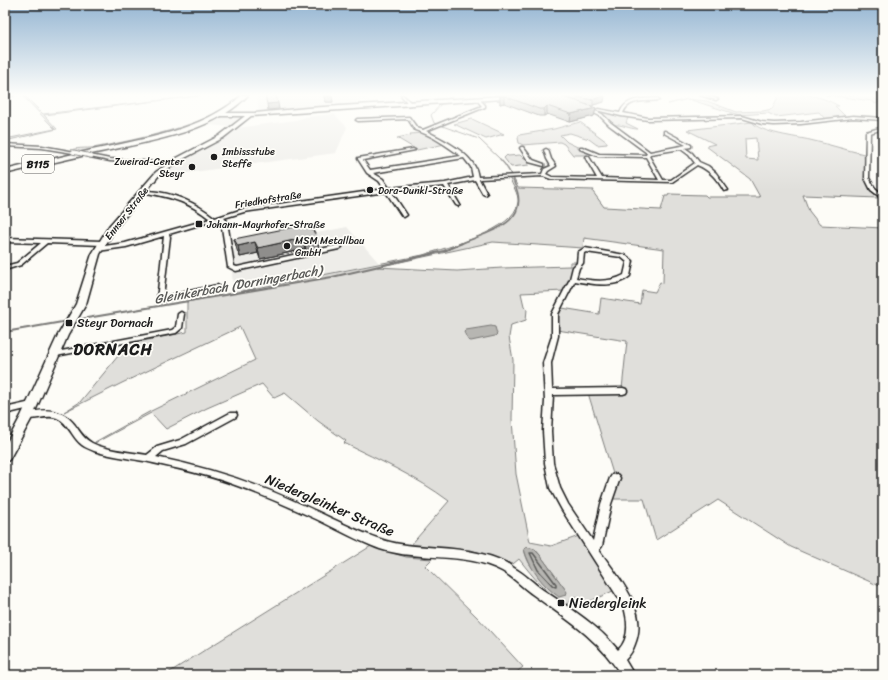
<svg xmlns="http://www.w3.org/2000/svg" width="888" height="680" viewBox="0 0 888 680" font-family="Sriracha,sans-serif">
	<rect width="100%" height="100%" fill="#fdfcf7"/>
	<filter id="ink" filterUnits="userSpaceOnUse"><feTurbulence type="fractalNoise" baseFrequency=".025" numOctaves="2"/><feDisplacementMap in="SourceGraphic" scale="8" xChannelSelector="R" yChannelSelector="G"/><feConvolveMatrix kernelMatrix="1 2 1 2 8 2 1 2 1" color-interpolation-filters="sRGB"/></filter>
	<g filter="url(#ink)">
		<g fill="#eeede9">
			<path d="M274,95H365L368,100L357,101L358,107L259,113L257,96Z"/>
			<path d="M334,114L347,127L336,153L171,175L162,173L237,128L296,120L306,117Z"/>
			<path d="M218,117H239L241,119L229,127L201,124Z"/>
			<path d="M347,227L379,263L233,293L231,250Z"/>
		</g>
		<g fill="#e0dfdb" stroke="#7e7e7c" fill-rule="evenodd">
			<path d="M22,95H24L43,114L205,95L44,115L57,129L5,141V139L55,129Z"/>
			<path d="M239,95H242C219,126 122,144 84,153L71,150C79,147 89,149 98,147C132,140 219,124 239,95Z"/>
			<path d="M779,95C801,93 818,94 839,106H835L845,116L825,119L819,112L776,117L768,113L739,115L688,99L668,104L687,99L707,101L736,112L763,111L772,109Z"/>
			<path d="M826,95H868L880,102L875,104L873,101Z"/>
			<path d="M593,110L628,118L626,123L638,129C629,129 622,124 614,125L602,114Z"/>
			<path d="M472,119L504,134L486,139L454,124Z"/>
			<path d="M580,122L607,142V144L597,145L589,139L570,133L560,135L567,142L594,155H573L564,144L560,142L523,145L519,143L518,138L519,135L554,129Z"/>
			<path d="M752,122C760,133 797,137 810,140C828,144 846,150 864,154C866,174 864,183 878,198L803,195L809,211L820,225L883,228L882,587L791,547L718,500L656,540L644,499H611L614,477L588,393L622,389L627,341L557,330L558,318L562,308L599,314L601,298L640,304L642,290L655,292L660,282L663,283L664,249L584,238L583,248L493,242L377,267L457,271L502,268L570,266V262H577L572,276L564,291L521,293L524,306L527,309L526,320L511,325L509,337L513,360L512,419L516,474L530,542L551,546L579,536L615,590L582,605L575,597L566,605C544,591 535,579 519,559L513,564L471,550L410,546L449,501C417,477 381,461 344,443L346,441L318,421L285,393L274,398L262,384L207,408L166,429L151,413L95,443V442L149,412L255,360L240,327L122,383L64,412L80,402L128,344L187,332V302L423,255C447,247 515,231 518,202C519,194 512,185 509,177H513L518,188L594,190L593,192L604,207L661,210L665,196H668L669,194L705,195L707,197H760L750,179L706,146L715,144L687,130ZM756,138L758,160L746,159L745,139ZM526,547L535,549L540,555L565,589C544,577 530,575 524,549Z"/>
			<path d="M422,133L445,144L417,150L397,138L411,135L410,134Z"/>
			<path d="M507,155L508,156L520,155L524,159H527L530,162H527L529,165L511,167L504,158Z"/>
			<path d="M371,546L406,557L432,559L425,566L478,618L523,667L513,675H165Z"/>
		</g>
		<g fill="#b7b6b2" stroke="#797876">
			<path d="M491,326L495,327L497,334L495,336L471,341L468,340L464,332L466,330Z"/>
			<path d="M526,547L534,549L540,555L565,589L567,592L566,595L559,597C543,586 529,568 524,549Z"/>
		</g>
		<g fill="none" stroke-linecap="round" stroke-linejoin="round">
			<path stroke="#5a5a58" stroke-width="1.5" d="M530,553H533L556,584V587L553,586L538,570Z"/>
			<g stroke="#797876" stroke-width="1">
				<path d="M444,101L453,95"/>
				<path d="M442,103L431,115L434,123L479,139L501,160"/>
			</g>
			<path stroke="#797876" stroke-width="1.5" d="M460,244C487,232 532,224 515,185C511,174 508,167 500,159"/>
			<g stroke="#797876" stroke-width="2">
				<path d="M75,320L332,277L444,251L462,243"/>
				<path d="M5,332L68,321"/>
			</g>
			<defs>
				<g id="street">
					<path d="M10,95H14L5,98V96Z"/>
					<path d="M401,95H403L411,103V105H409Z"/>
					<path d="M700,95H704L718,99L716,100Z"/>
					<path d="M658,98L659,100C645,102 629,98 623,113L648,118L742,116L762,122L774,123L801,122L853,116L883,118V120L853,118L801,124L774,125L762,124L742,118L648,120L621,116L596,110L598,109L620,113C626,97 643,99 658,98Z"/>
					<path d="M479,99L485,105V107L426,131C442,139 467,151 475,167C477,170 477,174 478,177L542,174L544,169L551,166L547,159L544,150L546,149L548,150L551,159L556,166L548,171L546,174L552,177L597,178L585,157L587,156L589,157L602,178L659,180L646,157L598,156L580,149V147H582L599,154L646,155L647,153L609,125L600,116L588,110L589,108L602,114L611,123L650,152L686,145L664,133V131H665L691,145V147L685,148L692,153L699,162L708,166L716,173L728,190L724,191C718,180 710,170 697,165L672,182L551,179L543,176L479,179L487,194L485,195L483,194L475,180L448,185L460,205L458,206L456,205L444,186L391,191L407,215L404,217L402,216L386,192L244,212L224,218L227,221L234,266L237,267L339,245L342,247L339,249L236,271L228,267L221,221L220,219L169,234L170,237L163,297L217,285L220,287L217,289L160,302L157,300L164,236L126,247L98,251L95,249L98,247L125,243L210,219C189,202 173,198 147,193V192L149,191C174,193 195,202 215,218L243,209L385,189L379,181L367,173L358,159V158L413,149L415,150L363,160L370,170L461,156C447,146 432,135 415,130L408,119L358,121L356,120L357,119L409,117L417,128L423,130L482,106L477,100ZM681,149L689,155L695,163L671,180H663L649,156L650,154ZM464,158L471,167L473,177L445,183L389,188L383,179L373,173Z"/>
					<path d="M883,127V129L870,133L869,178L875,188L883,195V199L871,190L865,178L866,132Z"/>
					<path d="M5,144L42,146L75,152L73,153L42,148L5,146Z"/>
					<path d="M521,147H523L533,160L544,164V166L529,162L520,148Z"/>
					<path d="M90,155L110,159L171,163L173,164L171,165L110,161L90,157Z"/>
					<path d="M5,238L102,241L105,243L102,245L47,243L21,265L5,270V266L17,263L41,243L5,242Z"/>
					<path d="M585,248L625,255L633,261L630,276C615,289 593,284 575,281L558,314V336L551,363L552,389L623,388L626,389L627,391L626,393L623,394L553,395L551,431L553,463L560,488L568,504L593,541L601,504L610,478L612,475L615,474L618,475L620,478L611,504L602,546L599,550C618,577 649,610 635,644C633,650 630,655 625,660L634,675H621C599,639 565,618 532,594C522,587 513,577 502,571C465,551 420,562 380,549C358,541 337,529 316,519C290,507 263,495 235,485C206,474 175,468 144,461C127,458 110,456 94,451C90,449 86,448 82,445C72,438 69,423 57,418C47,414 35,421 24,418L23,416L24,414C43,408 62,408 75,425C80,432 84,439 92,443C108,451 129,452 147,455L157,447L180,440L230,413H236L237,415L236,417L186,444L163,451L156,457C204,467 250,481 294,501C322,513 349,528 377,538C409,550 445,545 478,553C491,556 504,560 514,568C525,574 533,583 543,590C570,608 598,625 618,650C630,639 628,621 624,607L562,510L550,488L545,463L543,431L545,401L543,363L552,336V314L570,279L573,267L577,263L578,252ZM586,252L621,257L627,262L624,275C609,283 593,281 576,278L579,268L583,263L584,253Z"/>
					<path d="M181,312L184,314L182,328L176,333L56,356L52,354L56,352L172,330L176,327L178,314Z"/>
					<path d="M31,402L34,403L35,405L34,407L5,414V408Z"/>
				</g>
				<path id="secondary" d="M521,95H532L502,99L251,116L223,138L181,160L160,174L115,229L100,254L86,304L68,335L33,416L9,460L5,462V446L21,416L58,335L76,304L92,254L109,226L156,172L177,158L219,136L245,116H219L216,114L217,113H255L307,108Z"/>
				<path id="primary" d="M242,95H248C213,134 140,143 91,154C62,160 34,167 5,174V170C34,163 63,156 92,150C143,139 202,131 242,95Z"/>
			</defs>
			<use href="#street" stroke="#1c1c1c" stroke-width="3"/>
			<use href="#secondary" stroke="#1c1c1c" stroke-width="3"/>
			<use href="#primary" stroke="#1c1c1c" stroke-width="3"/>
			<use href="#street" fill="#fdfcf7" fill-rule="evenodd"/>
			<use href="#secondary" fill="#fdfcf7" fill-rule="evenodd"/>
			<use href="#primary" fill="#fdfcf7" fill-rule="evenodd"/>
			<defs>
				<path id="street-bridge" d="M73,152L91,156"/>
			</defs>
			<use href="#street-bridge" stroke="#1c1c1c" stroke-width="5" stroke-linecap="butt"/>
			<use href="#street-bridge" stroke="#fdfcf7" stroke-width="3.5"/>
		</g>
		<g fill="#afafac" stroke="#1c1c1c">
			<path d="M323,95H331L333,102H326Z"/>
			<path d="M494,95H555L569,98V95L604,102L593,105V106L587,105L596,108L594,116L570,122L547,114L544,116H539L504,103L500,104V95Z"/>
			<path d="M317,237L319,248L306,251L305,249L260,259L258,253L240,257L237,250L234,239Z"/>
		</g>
		<g fill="#8f8e8c" stroke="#1c1c1c">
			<path d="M325,96H332L333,102H326Z"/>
			<path d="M500,96H504V103L500,104Z"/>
			<path d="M605,96L604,102L593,105V100H591Z"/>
			<path d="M278,103L279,109L268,110L267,104Z"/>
			<path d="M547,106V114L544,116V109Z"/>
			<path d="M596,108L594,116L570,122L571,114Z"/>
			<path d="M317,237L319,248L306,251L304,240Z"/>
			<path d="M303,238L305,249L260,259L258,248Z"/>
			<path d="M255,242L258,253L240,257L238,246Z"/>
		</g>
		<g fill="#cccbc8" stroke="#1c1c1c">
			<path d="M265,95H276L278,103L267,104Z"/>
			<path d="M325,95H331L332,96H325Z"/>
			<path d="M500,95H555L581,102H579L596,108L571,114L547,106L544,109H539L504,96H500Z"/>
			<path d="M569,95H601L605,96L591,100H593Z"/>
			<path d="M309,224L317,237L304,240L303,238L258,248L255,242L238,246L234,239Z"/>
		</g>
	</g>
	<linearGradient id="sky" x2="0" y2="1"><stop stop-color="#94b5d2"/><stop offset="0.5" stop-color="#fefefb"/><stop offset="1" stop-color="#fefefb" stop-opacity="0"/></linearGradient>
	<rect width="888" height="190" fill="url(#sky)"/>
	<g fill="#1c1c1c" stroke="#fdfcf7" stroke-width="1.5">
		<circle cx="214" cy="157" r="4"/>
		<circle cx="192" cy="167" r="4"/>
		<circle cx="370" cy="190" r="4"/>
		<rect x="195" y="220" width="8" height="8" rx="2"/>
		<circle cx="287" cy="246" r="4"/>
		<rect x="65" y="319" width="8" height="8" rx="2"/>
		<rect x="557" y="599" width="8" height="8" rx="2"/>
	</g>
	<g text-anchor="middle" stroke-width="3.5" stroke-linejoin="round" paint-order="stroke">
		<g font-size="10" fill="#1c1c1c" stroke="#fdfcf7" text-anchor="start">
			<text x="222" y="155">Imbissstube<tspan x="222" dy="12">Steffe</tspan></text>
			<text x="184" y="165" text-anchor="end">Zweirad-Center<tspan x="184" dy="12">Steyr</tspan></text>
			<text x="378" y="194">Dora-Dunkl-Straße</text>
			<text x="207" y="228">Johann-Mayrhofer-Straße</text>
			<text x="295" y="244">MSM Metallbau<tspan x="295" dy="12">GmbH</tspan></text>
		</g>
		<g font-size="10" fill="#1c1c1c" stroke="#fdfcf7">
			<text transform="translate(268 199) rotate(-9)" y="4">Friedhofstraße</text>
			<text transform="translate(126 213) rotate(-52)" y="4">Ennser Straße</text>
		</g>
		<rect fill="#fdfcf7" stroke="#605f5e" stroke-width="1" x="22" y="155" width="32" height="18" rx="3"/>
		<g font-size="11" font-weight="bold" fill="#1c1c1c">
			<text x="38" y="168">B115</text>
		</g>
		<g font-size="12" fill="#1c1c1c" stroke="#fdfcf7" text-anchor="start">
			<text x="77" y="327">Steyr Dornach</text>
		</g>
		<g font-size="13" font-style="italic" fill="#5a5a58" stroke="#fdfcf7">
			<text transform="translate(238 284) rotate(-10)" y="5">Gleinkerbach (Dorningerbach)</text>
		</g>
		<g font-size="14" fill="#1c1c1c" stroke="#fdfcf7">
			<text transform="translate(330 505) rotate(23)" y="5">Niedergleinker Straße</text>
		</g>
		<g font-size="14" fill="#1c1c1c" stroke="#fdfcf7" text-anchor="start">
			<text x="569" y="608">Niedergleink</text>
		</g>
		<g font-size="16" font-weight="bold" letter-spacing="1" fill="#1c1c1c" stroke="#fdfcf7">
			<text x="113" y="355">DORNACH</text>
		</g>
	</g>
	<rect width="888" height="680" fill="none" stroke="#fdfcf7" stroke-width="20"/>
	<rect x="10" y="10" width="868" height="660" fill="none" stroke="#1c1c1c" stroke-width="1.5" filter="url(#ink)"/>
</svg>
